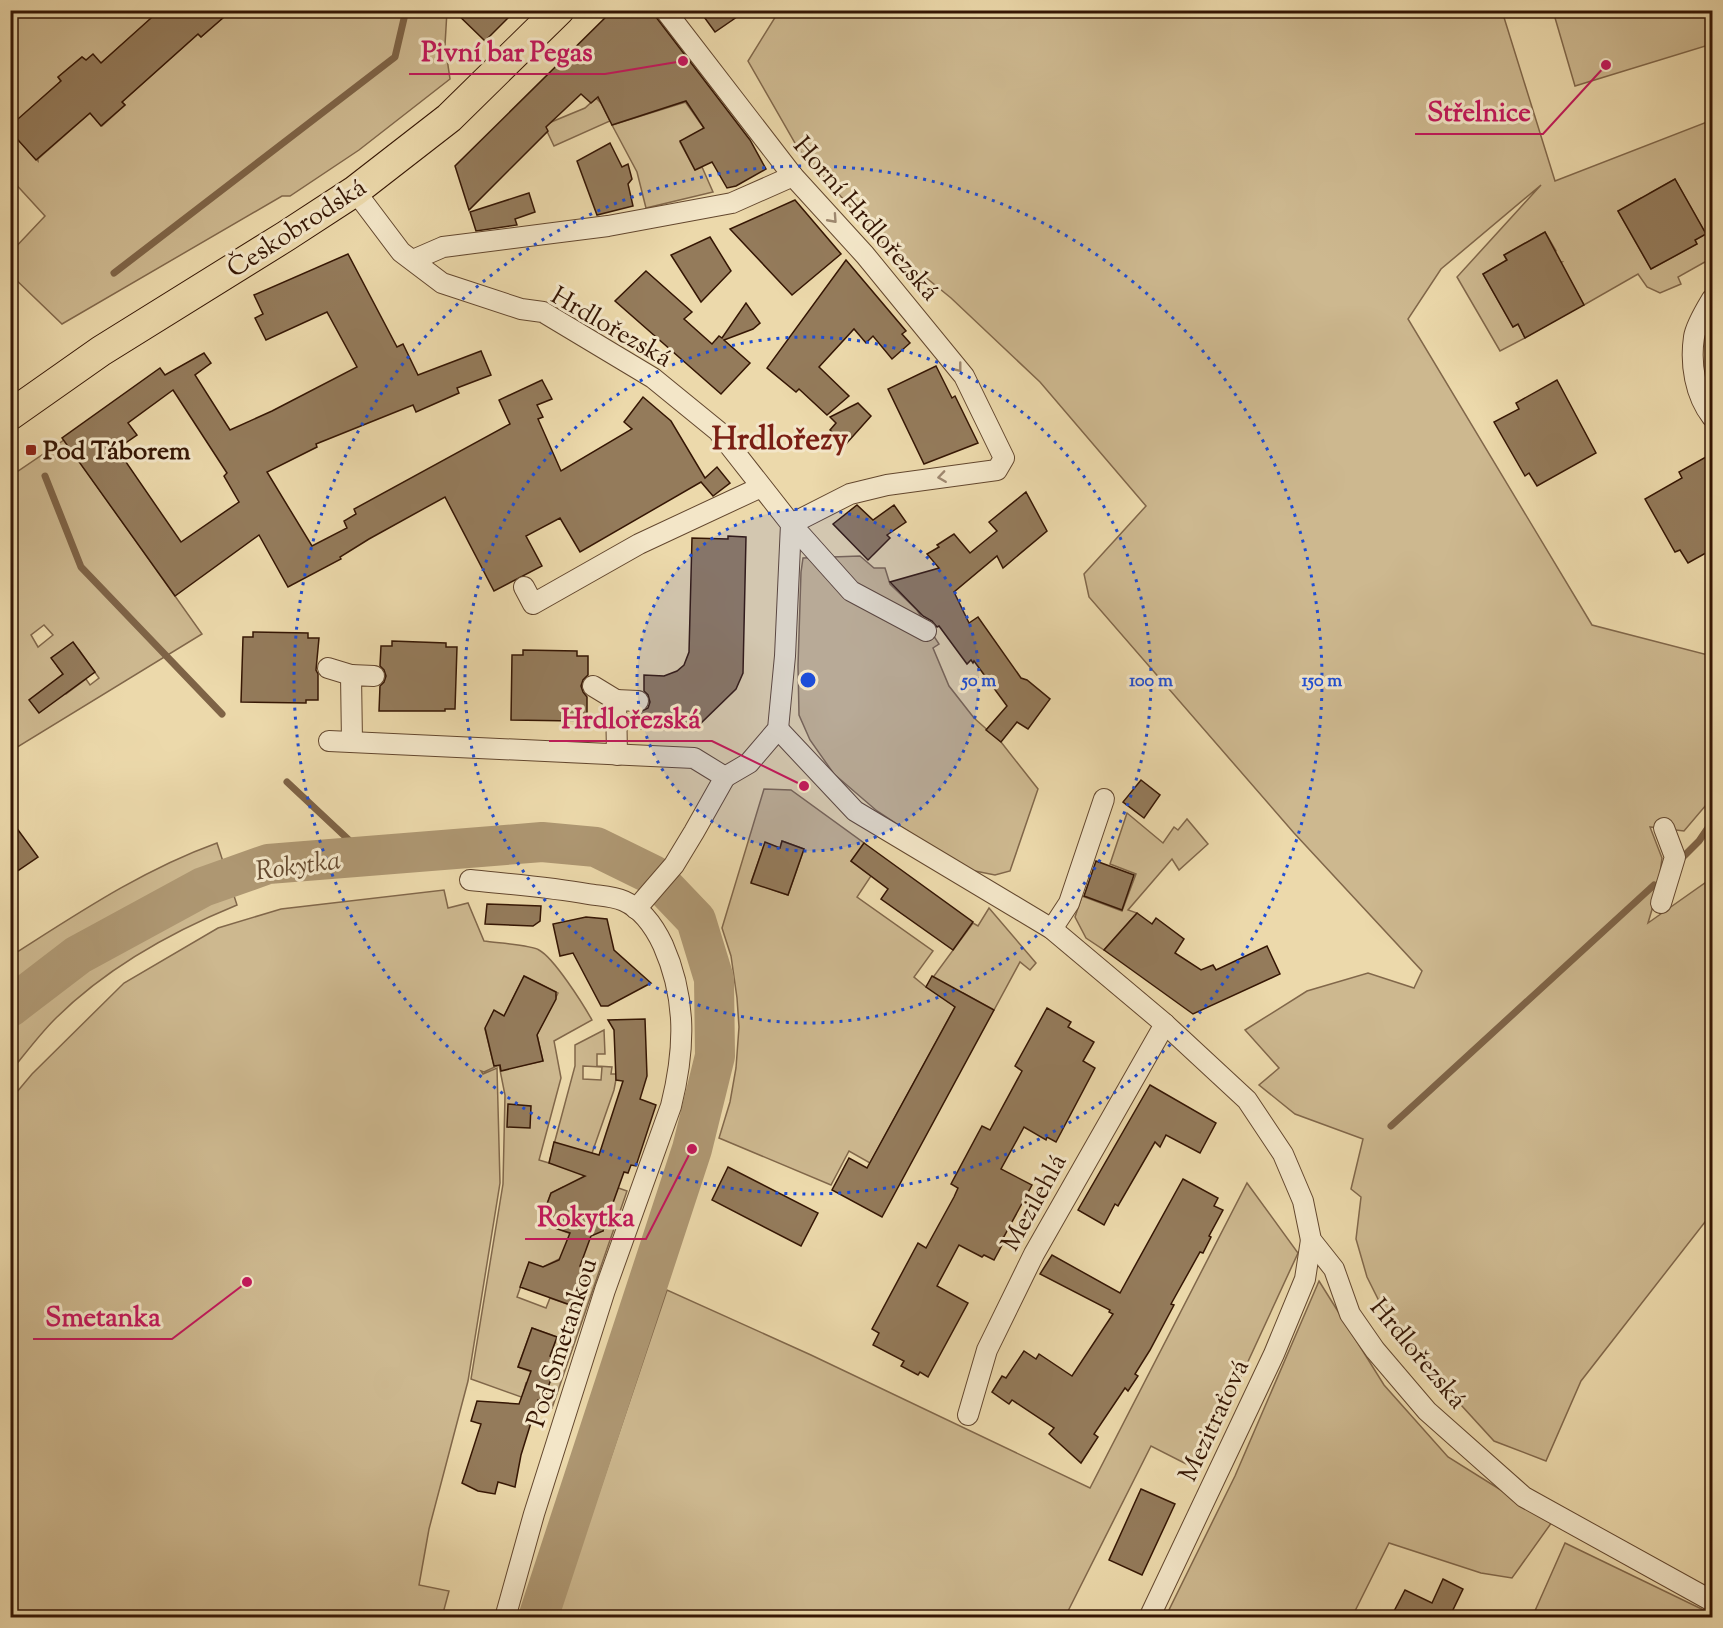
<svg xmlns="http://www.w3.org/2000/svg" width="1723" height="1628" viewBox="0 0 1723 1628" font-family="'Sorts Mill Goudy',serif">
	<rect width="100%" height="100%" fill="#ecd9ab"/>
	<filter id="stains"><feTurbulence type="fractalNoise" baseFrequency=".00333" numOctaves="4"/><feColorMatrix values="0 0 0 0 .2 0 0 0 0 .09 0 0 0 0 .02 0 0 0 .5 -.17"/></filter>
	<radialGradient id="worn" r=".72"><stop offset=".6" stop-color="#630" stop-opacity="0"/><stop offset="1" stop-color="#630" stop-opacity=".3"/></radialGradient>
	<g fill="#cdb88f" stroke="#81674a" stroke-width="1.5" fill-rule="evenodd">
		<path d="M59,10L160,11L101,63L86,60L82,57L58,77L61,81L11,126V11H52L55,14Z"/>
		<path d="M220,11H447L445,45L450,79L359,150L290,196H282L62,324L11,275V252L45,216L11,179L10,131L38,161V159L90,113L102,126L125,105L122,102L198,34L201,37L225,16Z"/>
		<path d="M779,11H1502L1555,181L1712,120V258L1678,277L1681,284L1660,293L1647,287L1638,274L1584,305L1565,271L1555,267L1562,262H1559L1554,253L1556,251L1545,232L1504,255L1507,260L1483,274L1513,327L1518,324L1525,338L1500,351L1457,277L1541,185L1441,269L1408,319L1592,625L1712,656V798L1684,831L1650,827L1662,858L1658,889L1648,923L1712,878V1213L1581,1381L1546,1461L1494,1441L1440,1382L1388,1319L1367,1277L1356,1239L1361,1197L1351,1189L1363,1139L1295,1114L1259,1085L1279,1068L1245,1030L1307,991L1368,973L1414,988L1422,971L1294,833L1089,597L1084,574L1146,506L1040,382L951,298L881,241L799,150L748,61ZM1675,179L1706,234L1695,240L1697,244L1651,269L1618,211L1641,198L1645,204L1650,193Z"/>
		<path d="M1553,11H1712V44L1575,86Z"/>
		<path d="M596,98L601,103L610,121L554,146L544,125L585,108Z"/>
		<path d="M689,101L686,103L706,131L680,142L695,170L702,167L713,192L646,208L637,172L612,125Z"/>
		<path d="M64,440L202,634L11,751V476ZM44,625L53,635L38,647L31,635ZM79,650L99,678L90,685L86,679L66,694L56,680L63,674L57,666Z"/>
		<path d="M860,556L874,568H885L890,584L917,610L939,644L933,648L949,686L974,718L1001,742L1038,789L1010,871L995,875L965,869L877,811L834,774L810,740L799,715L798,666L801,572L803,558Z"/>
		<path d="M764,789L791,790L864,843L851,861L871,876L857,897L933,951L914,977L926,987L973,923L978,926L989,908L1036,963L1030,970L1020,962L994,1010L963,993L953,1005L955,1007L870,1163L849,1151L831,1185L719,1138L730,1102L736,1068L739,1027L737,998L731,956L722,928ZM782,841L804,849L788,895L751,882L765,843L780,848Z"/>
		<path d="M1127,813L1163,843L1174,827L1178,830L1187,819L1208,844L1179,870L1172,859L1128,910L1137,913L1104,950L1086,938L1075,917L1082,896L1122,911L1136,874L1110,864Z"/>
		<path d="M217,843L237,905C171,932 106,968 55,1019C39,1035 25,1054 11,1071V956C77,914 142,870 217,843Z"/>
		<path d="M444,890L448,908L468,903L484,941C496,943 531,945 539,950C554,958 583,1004 592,1020L554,1041L561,1078L539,1160L549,1163L575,1066V1045L604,1030L605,1054H597V1066L612,1067L611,1074H617L614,1090L584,1176L627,1191L552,1408L471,1379L503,1184L505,1095L499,1065L484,1072L481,1071L483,1074L497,1068L500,1183L468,1381L429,1529L419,1585L449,1591L442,1617L11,1618V1099L32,1074L124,983L218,928L281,909ZM524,976L558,993L537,1035L543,1061L501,1070L500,1065L494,1066L485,1029L494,1011L504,1016ZM583,1066L602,1067L601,1080L583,1079ZM563,1187L612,1204L606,1224H603V1231L593,1228L589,1240L540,1223L551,1193ZM559,1259L590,1270L576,1307L550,1298L546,1308L517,1297L529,1263L543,1267ZM532,1328L557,1337L550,1356L558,1360L551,1379L518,1367ZM526,1383L547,1390L543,1402L523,1394Z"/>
		<path d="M1247,1183L1298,1253L1198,1470L1151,1446L1065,1617H557L667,1290L811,1355L1090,1488Z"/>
		<path d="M1319,1281L1384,1385L1448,1457L1552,1522L1512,1578L1481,1573L1389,1543L1352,1617L1165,1618L1235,1476Z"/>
		<path d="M1565,1543L1712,1614V1617L1545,1618L1534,1613Z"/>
	</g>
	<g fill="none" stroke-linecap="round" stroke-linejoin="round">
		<g stroke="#7e6346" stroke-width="7">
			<path d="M114,273L395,57L406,10"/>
			<path d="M45,476L81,567L222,714"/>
			<path d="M287,782L366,856"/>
			<path d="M1680,860L1699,841L1712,822"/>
			<path d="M1391,1126L1654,885"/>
		</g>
		<path stroke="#ae9772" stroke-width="40" d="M10,1007L78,955L203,887L268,864L542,842L596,847L653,875L696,920L714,979L715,1056L692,1149L538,1618"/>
	</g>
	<g fill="#947b5b" stroke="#351604" stroke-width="1.5" fill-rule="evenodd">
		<path d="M160,10H232L201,37L198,34L122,102L125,105L101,126L90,113L36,160L10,131V126L61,81L58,77L82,57L86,60L93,54L101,63Z"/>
		<path d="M453,10H516L485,41Z"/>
		<path d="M613,10H653L656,17L750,140L766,169L736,186L727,188L712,162L695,170L680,141L704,128L686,101L612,125L598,97L591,103L581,94L546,127L548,131L469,210L455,166Z"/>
		<path d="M699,10H747L715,32Z"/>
		<path d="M610,143L622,167L628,164L632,179L628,184L633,206L597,215L577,161Z"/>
		<path d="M1675,179L1706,234L1695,240L1697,244L1651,269L1618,211Z"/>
		<path d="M529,193L535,212L515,219L517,225L476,231L470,212Z"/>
		<path d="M795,200L841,254L792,295L730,229Z"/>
		<path d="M1545,232L1584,305L1525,338L1518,324L1513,327L1483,274L1507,260L1504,255Z"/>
		<path d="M710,237L731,271L701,302L671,255Z"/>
		<path d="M348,254L397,347L403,344L418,375L481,351L491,375L457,388L459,393L416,412L413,405L316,444L317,447L267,472L312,546L347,528L344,521L356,514L354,509L510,424L499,400L542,380L552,399L537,405L543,417L538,419L561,471L632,429L624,422L643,397L671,421L705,478L717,467L730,483L713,496L701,482L580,552L560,518L526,536L542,566L494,591L445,497L369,539L340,557L341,559L288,587L259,535L175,596L62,438L160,368L165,375L204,353L211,363L195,375L230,430L272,411L357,367L327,312L266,340L255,318L263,314L254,295ZM173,390L227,473L224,476L239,502L181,542L117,449L137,435L128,423Z"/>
		<path d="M846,260L906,331L902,334L910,343L892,359L873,336L866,343L854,329L819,367L849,396L827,415L799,389L796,392L767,368Z"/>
		<path d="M646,271L692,312L684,319L712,344L719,336L722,338L746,303L760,323L753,329L724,340L750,363L721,394L615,301Z"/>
		<path d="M936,366L952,398L955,396L978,443L924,464L888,389Z"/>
		<path d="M1557,380L1596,453L1537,486L1529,473L1525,476L1494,422L1519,409L1516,403Z"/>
		<path d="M858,403L871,416L846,444L830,430L836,423L830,417Z"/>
		<path d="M1713,453V549L1688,563L1680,550L1675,552L1645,499L1682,478L1679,472Z"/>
		<path d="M1026,492L1047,531L1003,568L997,556L954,592L969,623L978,617L1021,678L1027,680L1050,699L1028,729L1017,722L1001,742L986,730L1007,706L974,661L973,663L971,660L967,664L939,626L937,627L932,621L923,616L890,582L939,568L927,554L939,547L937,545L954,534L970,553L997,531L989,522Z"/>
		<path d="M857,505L873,520L894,505L906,522L887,535L890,538L868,560L833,524Z"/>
		<path d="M728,536L746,537L743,673L736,689L700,724L684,730L640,729V712L648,708L650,702L648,695L644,691V675L664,676L677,671L684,665L689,652L692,538L728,539Z"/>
		<path d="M253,632L308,633V638H319L316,670L318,674V700H306V703L241,702L243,637H253Z"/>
		<path d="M392,641L446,643V647H457L455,709H445V711H379L380,686L384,682L386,676L384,670L380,666L381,646H392Z"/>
		<path d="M73,642L95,672L39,713L29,700L63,674L51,658Z"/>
		<path d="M523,650L577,651V656H588V675L583,680L581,686L583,692L587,697V718H576V721L511,720L512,655H523Z"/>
		<path d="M1141,780L1160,795L1144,818L1123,802Z"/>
		<path d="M10,819L38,857L10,876Z"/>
		<path d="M782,841L804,849L788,895L751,883L765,842L780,848Z"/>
		<path d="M864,843L973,922L953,950L881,899L888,889L851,861Z"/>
		<path d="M1096,861L1134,875L1122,910L1084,896Z"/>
		<path d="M487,904L541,906L540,921L533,926L485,924Z"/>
		<path d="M1137,913L1152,924L1156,918L1184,939L1175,953L1201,970L1213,965L1216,970L1267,946L1280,974L1193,1014L1104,950Z"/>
		<path d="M586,917L607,919L614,950L651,983L608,1006H601L573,953L560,956L553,924Z"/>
		<path d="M524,976L556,992V999L537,1035L543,1061L501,1071L500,1065L494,1066L485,1028L494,1010L504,1016Z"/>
		<path d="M932,976L994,1010L882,1217L832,1190L849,1158L867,1168L955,1007L926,987Z"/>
		<path d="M1047,1008L1071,1022L1068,1027L1094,1042L1083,1061L1095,1068L1056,1142L1047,1137L1046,1140L1024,1127L1001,1169L1032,1185L1000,1244L1002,1245L994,1260L984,1255L982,1257L959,1245L937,1286L968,1303L928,1377L920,1372L918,1375L901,1366L904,1361L873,1345L879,1333L872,1329L918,1243L926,1248L954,1197L958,1188L951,1184L982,1126L990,1130L1022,1071L1015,1066Z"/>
		<path d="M645,1019L647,1076L640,1099L656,1105L636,1166L631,1165L628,1173L624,1172L603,1231L591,1236L580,1266L590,1270L576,1307L520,1287L529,1262L543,1267L559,1260L570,1233L540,1223L551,1193L585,1176L549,1163L554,1142L599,1155L623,1081L616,1080L614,1030L608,1020Z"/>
		<path d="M1150,1085L1216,1123L1200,1153L1166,1135L1160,1147L1155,1142L1118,1206L1115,1204L1104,1225L1078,1210Z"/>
		<path d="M508,1104L531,1106L530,1128L507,1127Z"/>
		<path d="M728,1167L818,1213L801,1246L712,1200Z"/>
		<path d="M1183,1179L1218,1198L1214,1206L1223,1210L1209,1236L1211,1237L1203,1253L1200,1252L1171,1304L1174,1305L1150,1350L1135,1374L1138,1376L1128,1391L1125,1388L1094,1434L1098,1437L1081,1463L1049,1434L1054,1428L1012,1400L1009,1404L992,1392L1002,1376L1006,1378L1024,1351L1036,1359L1039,1354L1072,1376L1113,1314L1109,1312L1110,1310L1040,1274L1052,1255L1120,1293Z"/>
		<path d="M532,1328L557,1337L550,1356L558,1359L543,1402L538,1400L521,1455L515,1487L498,1482L495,1494L478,1491L462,1483L481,1424L471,1421L477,1401L519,1404L531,1371L518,1367Z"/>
		<path d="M1141,1489L1175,1504L1142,1575L1109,1560Z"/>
		<path d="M1443,1579L1463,1589L1452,1612L1463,1617H1391L1405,1590L1432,1603Z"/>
	</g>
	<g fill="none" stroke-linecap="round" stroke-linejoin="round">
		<defs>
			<g id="minor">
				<path d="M665,10L793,176L865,255L964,376L1004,458L997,470L887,485L850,494L791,524L851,591L926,631"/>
				<path d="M355,191L401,252L442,283L521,309L543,312L653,378L718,431L791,524L785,656L778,729L749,763L725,777"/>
				<path d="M413,260L443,247L608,226L732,203L793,176"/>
				<path d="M1712,299C1706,309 1696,325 1694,337C1690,364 1695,395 1712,417"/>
				<path d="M524,587L533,604L639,544L761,487"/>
				<path d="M328,668L351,675"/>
				<path d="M593,686L616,700L617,755"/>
				<path d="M616,700L638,701"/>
				<path d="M778,729L855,811L1052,929L1165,1024L1247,1100L1283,1154L1303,1201L1311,1240L1334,1269L1350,1314L1375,1350L1427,1411L1524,1497L1712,1601"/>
				<path d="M329,741L694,758L725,777"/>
				<path d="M352,742L351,675L374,676"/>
				<path d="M470,880C509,884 549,887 588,894C600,896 613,896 624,901C642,909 655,928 663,945C687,999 685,1050 671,1106L605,1290L534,1514L505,1618"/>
				<path d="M1661,903L1675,857L1664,828"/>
				<path d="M636,909L674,865L694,832L725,777"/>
				<path d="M1052,929L1069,903L1104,799"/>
				<path d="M968,1415L987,1350L1034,1254L1165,1024"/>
				<path d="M1149,1618L1274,1354L1305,1279L1311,1240"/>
			</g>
			<path id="primary" d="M10,415L101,351L286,236L355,191L449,118L559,10"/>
		</defs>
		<use href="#minor" stroke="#63472e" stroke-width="22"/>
		<use href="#primary" stroke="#351604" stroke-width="32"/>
		<use href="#minor" stroke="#f3e6c8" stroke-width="20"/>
		<use href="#primary" stroke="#ecd9ab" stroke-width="30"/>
	</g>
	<defs><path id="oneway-chevron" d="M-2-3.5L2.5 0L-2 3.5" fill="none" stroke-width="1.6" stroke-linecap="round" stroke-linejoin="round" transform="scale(1.5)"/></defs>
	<g stroke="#9e8870">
		<use href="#oneway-chevron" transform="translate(833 219) rotate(48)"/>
		<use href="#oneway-chevron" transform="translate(958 368) rotate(52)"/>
		<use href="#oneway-chevron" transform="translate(942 477) rotate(172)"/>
	</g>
	<circle cx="808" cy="680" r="171" fill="#1d4ed8" fill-opacity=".12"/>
	<g fill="none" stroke="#1d4ed8" stroke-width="3" stroke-dasharray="3 6">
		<circle cx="808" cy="680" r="171"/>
		<circle cx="808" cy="680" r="343"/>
		<circle cx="808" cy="680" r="514"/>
	</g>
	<rect fill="#8f2418" stroke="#f3e6c8" stroke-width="2" x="25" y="444" width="12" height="12" rx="3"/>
	<g text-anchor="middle" stroke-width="6" stroke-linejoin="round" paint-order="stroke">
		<g font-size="26" fill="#351604" stroke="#f3e6c8">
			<text transform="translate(867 218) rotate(49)" y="9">Horní Hrdlořezská</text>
			<text transform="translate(296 227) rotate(-33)" y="9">Českobrodská</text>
			<text transform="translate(612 326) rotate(30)" y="9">Hrdlořezská</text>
			<text transform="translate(1033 1202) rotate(-61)" y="9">Mezilehlá</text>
			<text transform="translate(561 1342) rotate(-72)" y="9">Pod Smetankou</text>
			<text transform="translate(1419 1353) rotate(50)" y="9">Hrdlořezská</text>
			<text transform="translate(1213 1420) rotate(-65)" y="9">Mezitraťová</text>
		</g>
		<g font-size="26" font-weight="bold" fill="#351604" stroke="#f3e6c8" text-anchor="start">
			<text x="43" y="459">Pod Táborem</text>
		</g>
		<g font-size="27" font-style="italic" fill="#654a30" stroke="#f3e6c8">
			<text transform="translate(298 865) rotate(-8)" y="9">Rokytka</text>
		</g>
		<g font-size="32" font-weight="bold" fill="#7a1f14" stroke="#f3e6c8">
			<text x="780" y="449">Hrdlořezy</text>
		</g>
	</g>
	<circle cx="808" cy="680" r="9" fill="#1d4ed8" stroke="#f3e6c8" stroke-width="3"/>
	<g font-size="18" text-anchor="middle" font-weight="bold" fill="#1d4ed8" stroke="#f3e6c8" stroke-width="6" stroke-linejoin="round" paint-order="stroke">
		<text x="979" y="686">50 m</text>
		<text x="1151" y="686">100 m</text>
		<text x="1322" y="686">150 m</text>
	</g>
	<path fill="none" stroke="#c2185b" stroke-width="2" d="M683 61L605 74H409M1606 65L1543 134H1415M804 786L712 741H549M692 1149L646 1239H525M247 1282L172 1339H33"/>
	<g fill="#c2185b" stroke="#f3e6c8" stroke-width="2">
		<circle cx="683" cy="61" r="6"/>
		<circle cx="1606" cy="65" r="6"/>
		<circle cx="804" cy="786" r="6"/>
		<circle cx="692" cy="1149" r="6"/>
		<circle cx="247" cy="1282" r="6"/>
	</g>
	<g font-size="27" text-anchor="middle" font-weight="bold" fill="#c2185b" stroke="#f3e6c8" stroke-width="6" stroke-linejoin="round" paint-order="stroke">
		<text x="507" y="61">Pivní bar Pegas</text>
		<text x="1479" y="121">Střelnice</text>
		<text x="631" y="728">Hrdlořezská</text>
		<text x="586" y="1226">Rokytka</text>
		<text x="103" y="1326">Smetanka</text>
	</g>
	<rect width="1723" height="1628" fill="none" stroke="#ecd9ab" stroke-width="36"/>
	<rect x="12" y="12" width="1699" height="1604" fill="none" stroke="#351604" stroke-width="3"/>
	<rect x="18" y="18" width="1687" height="1592" fill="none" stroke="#351604" stroke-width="1.5"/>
	<rect width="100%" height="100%" filter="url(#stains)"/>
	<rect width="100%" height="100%" fill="url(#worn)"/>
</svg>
